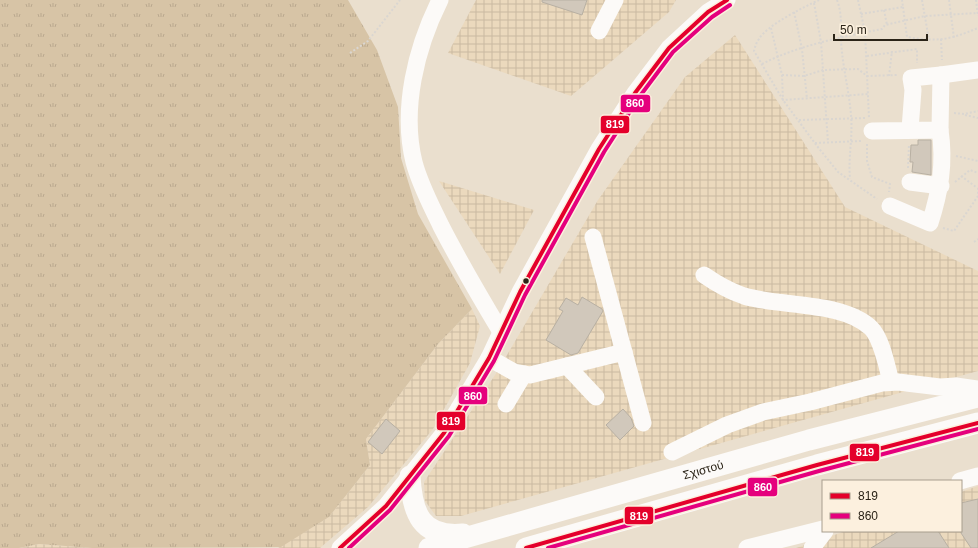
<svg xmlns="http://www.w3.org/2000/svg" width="978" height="548" viewBox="0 0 978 548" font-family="Helvetica,sans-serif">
	<defs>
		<pattern id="industrial-grid" width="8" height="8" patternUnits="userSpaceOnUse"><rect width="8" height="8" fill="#ebd9bd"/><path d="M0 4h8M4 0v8" fill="none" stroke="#cabaa2"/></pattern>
		<pattern id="grass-tufts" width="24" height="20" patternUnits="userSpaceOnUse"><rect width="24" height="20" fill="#d7c4a6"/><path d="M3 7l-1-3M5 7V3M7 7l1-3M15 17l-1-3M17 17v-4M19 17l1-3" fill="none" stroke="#b9a88e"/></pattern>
	</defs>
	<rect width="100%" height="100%" fill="#eadfce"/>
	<g fill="url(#industrial-grid)">
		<path d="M476,0H676L669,12L571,96L448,53Z"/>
		<path d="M735,35L845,207L978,271V371L461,516H436L425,501L424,482L497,372L598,200L685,77Z"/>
		<path d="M439,181L534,210L500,274Z"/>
		<path d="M472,309L480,326L470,363L433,429L368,507L320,548H278L329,517L370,465L366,439L438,344Z"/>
		<path d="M978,486V548H796L846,531H961V492Z"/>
		<path d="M39,544L92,548H19Z"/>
	</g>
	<path fill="url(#grass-tufts)" d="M0,0H348L377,50L398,107L401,158L418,214L472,309L438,344L366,439L370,465L329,517L281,547L92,548L39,544L19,548H0Z"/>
	<g fill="#d1c8bb" stroke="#b8b0a3">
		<path d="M542,0H587L582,15L542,2Z"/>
		<path d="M918,140H931V175L912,172L913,162H910L911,145H918Z"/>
		<path d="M582,297L602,309L603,311L578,353L571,355L546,340L563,311L559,309L566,298L578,305Z"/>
		<path d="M623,409L631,418L634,426L620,440L606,425Z"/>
		<path d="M386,419L400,431L382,454L368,442Z"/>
		<path d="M978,499V548H971L961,533V503Z"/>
		<path d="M899,531H938L949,548H871Z"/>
	</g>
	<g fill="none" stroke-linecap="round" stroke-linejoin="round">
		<g stroke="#dad6d1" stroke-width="2" stroke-dasharray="2 2" stroke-linecap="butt">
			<path d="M819,0C804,7 767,25 759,39C756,43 755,47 754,51L783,100L817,146L838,172L877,199"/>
			<path d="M837,0C842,13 841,26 841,39C842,65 849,90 851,115C853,137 848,157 850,179"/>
			<path d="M858,0L865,32L869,118"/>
			<path d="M922,0L929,40"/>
			<path d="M949,0L954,38"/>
			<path d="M976,0L978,16"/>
			<path d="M814,3L821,42L828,143"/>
			<path d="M903,7L907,37C938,42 949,40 978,28"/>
			<path d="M884,10L887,25"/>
			<path d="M794,12L802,49L807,99"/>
			<path d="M861,14L903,7L902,0"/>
			<path d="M771,28L782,75L783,100L868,94"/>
			<path d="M941,39L942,60"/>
			<path d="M350,53L368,41L400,0"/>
			<path d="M867,56L917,49V63"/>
			<path d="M762,64C799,45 842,37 882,29L885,25L925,16L978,13"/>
			<path d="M782,75L804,76L823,70L858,69L867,76L897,75"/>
			<path d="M889,76L892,51"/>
			<path d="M954,113L964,114L978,111"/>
			<path d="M965,115L978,118"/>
			<path d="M799,120L866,118"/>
			<path d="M815,143L861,141"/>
			<path d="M867,144V161L872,177L890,184L889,192"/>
			<path d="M956,156L978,161"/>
			<path d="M908,168L909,144"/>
			<path d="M961,176L976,187"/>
			<path d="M955,182L970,170L978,173"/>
			<path d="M943,228L954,231L978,196V186"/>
			<path d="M974,242L978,239"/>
		</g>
		<g stroke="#fcfaf8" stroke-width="17">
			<path d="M440,0C416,48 401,109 414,162C420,185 431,205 441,226C460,263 480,297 501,332"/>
			<path d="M599,31L615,0"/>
			<path d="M941,75L978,70"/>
			<path d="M872,131L940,130L941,75L911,78L913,90L910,129"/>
			<path d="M910,182L941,186"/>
			<path d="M890,206L930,223C940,192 945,163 940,130"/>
			<path d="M593,237L643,423"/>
			<path d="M704,275C717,284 729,291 744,296C780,307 843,301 871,328C882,339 887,367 891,382"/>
			<path d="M489,358L514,372L530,375L624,352"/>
			<path d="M567,366L596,397"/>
			<path d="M506,404L524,374"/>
			<path d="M672,452L727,425L763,412L810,402L882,383L898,382L940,387L956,386L978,389"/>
			<path d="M960,481L978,476"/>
			<path d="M340,548L386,506L444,433L489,358L520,292L599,149L635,93L669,48L708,12L727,0"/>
			<path d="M747,548L823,529"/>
			<path d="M812,548L825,531"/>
		</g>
		<g stroke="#fcfaf8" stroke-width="21">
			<path d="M410,476C412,513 421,538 463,534"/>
			<path id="s1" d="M429,548L809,440L978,397"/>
			<path d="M526,548L817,465L978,423"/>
		</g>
		<defs>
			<g id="bus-1">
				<path d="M340,548L386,506L444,433L489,358L520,292L599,149L635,93L669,48L708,12L727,0"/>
				<path d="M526,548L817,465L978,423"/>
			</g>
			<g id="bus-2">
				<path d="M349,548L390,510L449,436L494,361L525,295L604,152L640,96L673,52L712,17L730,5"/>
				<path d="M548,548L819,471L978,429"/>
			</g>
		</defs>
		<use href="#bus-1" stroke="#fcf0de" stroke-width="7"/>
		<use href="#bus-2" stroke="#fcf0de" stroke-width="7"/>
		<use href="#bus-1" stroke="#e4002b" stroke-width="4"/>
		<use href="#bus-2" stroke="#e5007d" stroke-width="4"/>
	</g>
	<circle fill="#2a2317" stroke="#fcf0de" stroke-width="1.5" cx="526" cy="281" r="3.5"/>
	<g text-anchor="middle" stroke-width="4" stroke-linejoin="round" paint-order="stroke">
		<g font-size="12" fill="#2a2317" stroke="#fcf0de">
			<text dy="4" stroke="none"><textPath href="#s1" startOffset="285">Σχιστού</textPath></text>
		</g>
	</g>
	<g stroke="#fcf0de" stroke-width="1.5">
		<rect x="620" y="94" width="31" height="19" rx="4" fill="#e5007d"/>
		<rect x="600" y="115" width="30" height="19" rx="4" fill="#e4002b"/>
		<rect x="458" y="386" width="30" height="19" rx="4" fill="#e5007d"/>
		<rect x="436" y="411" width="30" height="20" rx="4" fill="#e4002b"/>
		<rect x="849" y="443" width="31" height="19" rx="4" fill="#e4002b"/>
		<rect x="747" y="477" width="31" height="20" rx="4" fill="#e5007d"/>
		<rect x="624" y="506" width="30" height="19" rx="4" fill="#e4002b"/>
	</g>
	<g font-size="11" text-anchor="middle" font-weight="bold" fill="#fff">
		<text x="635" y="107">860</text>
		<text x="615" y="128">819</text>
		<text x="473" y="400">860</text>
		<text x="451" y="425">819</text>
		<text x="865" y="456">819</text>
		<text x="763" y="491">860</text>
		<text x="639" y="520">819</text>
	</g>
	<rect x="822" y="480" width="140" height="52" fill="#fcf0de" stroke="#a89e8e"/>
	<rect x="830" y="493" width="20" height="6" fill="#e4002b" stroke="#a89e8e"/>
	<text x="858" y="500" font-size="12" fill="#2a2317">819</text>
	<rect x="830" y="513" width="20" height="6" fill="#e5007d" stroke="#a89e8e"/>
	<text x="858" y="520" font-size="12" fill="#2a2317">860</text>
	<path d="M834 34v6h93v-6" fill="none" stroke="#2a2317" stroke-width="2"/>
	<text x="840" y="34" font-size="12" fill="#2a2317" stroke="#fcf0de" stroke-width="3" paint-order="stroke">50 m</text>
</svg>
